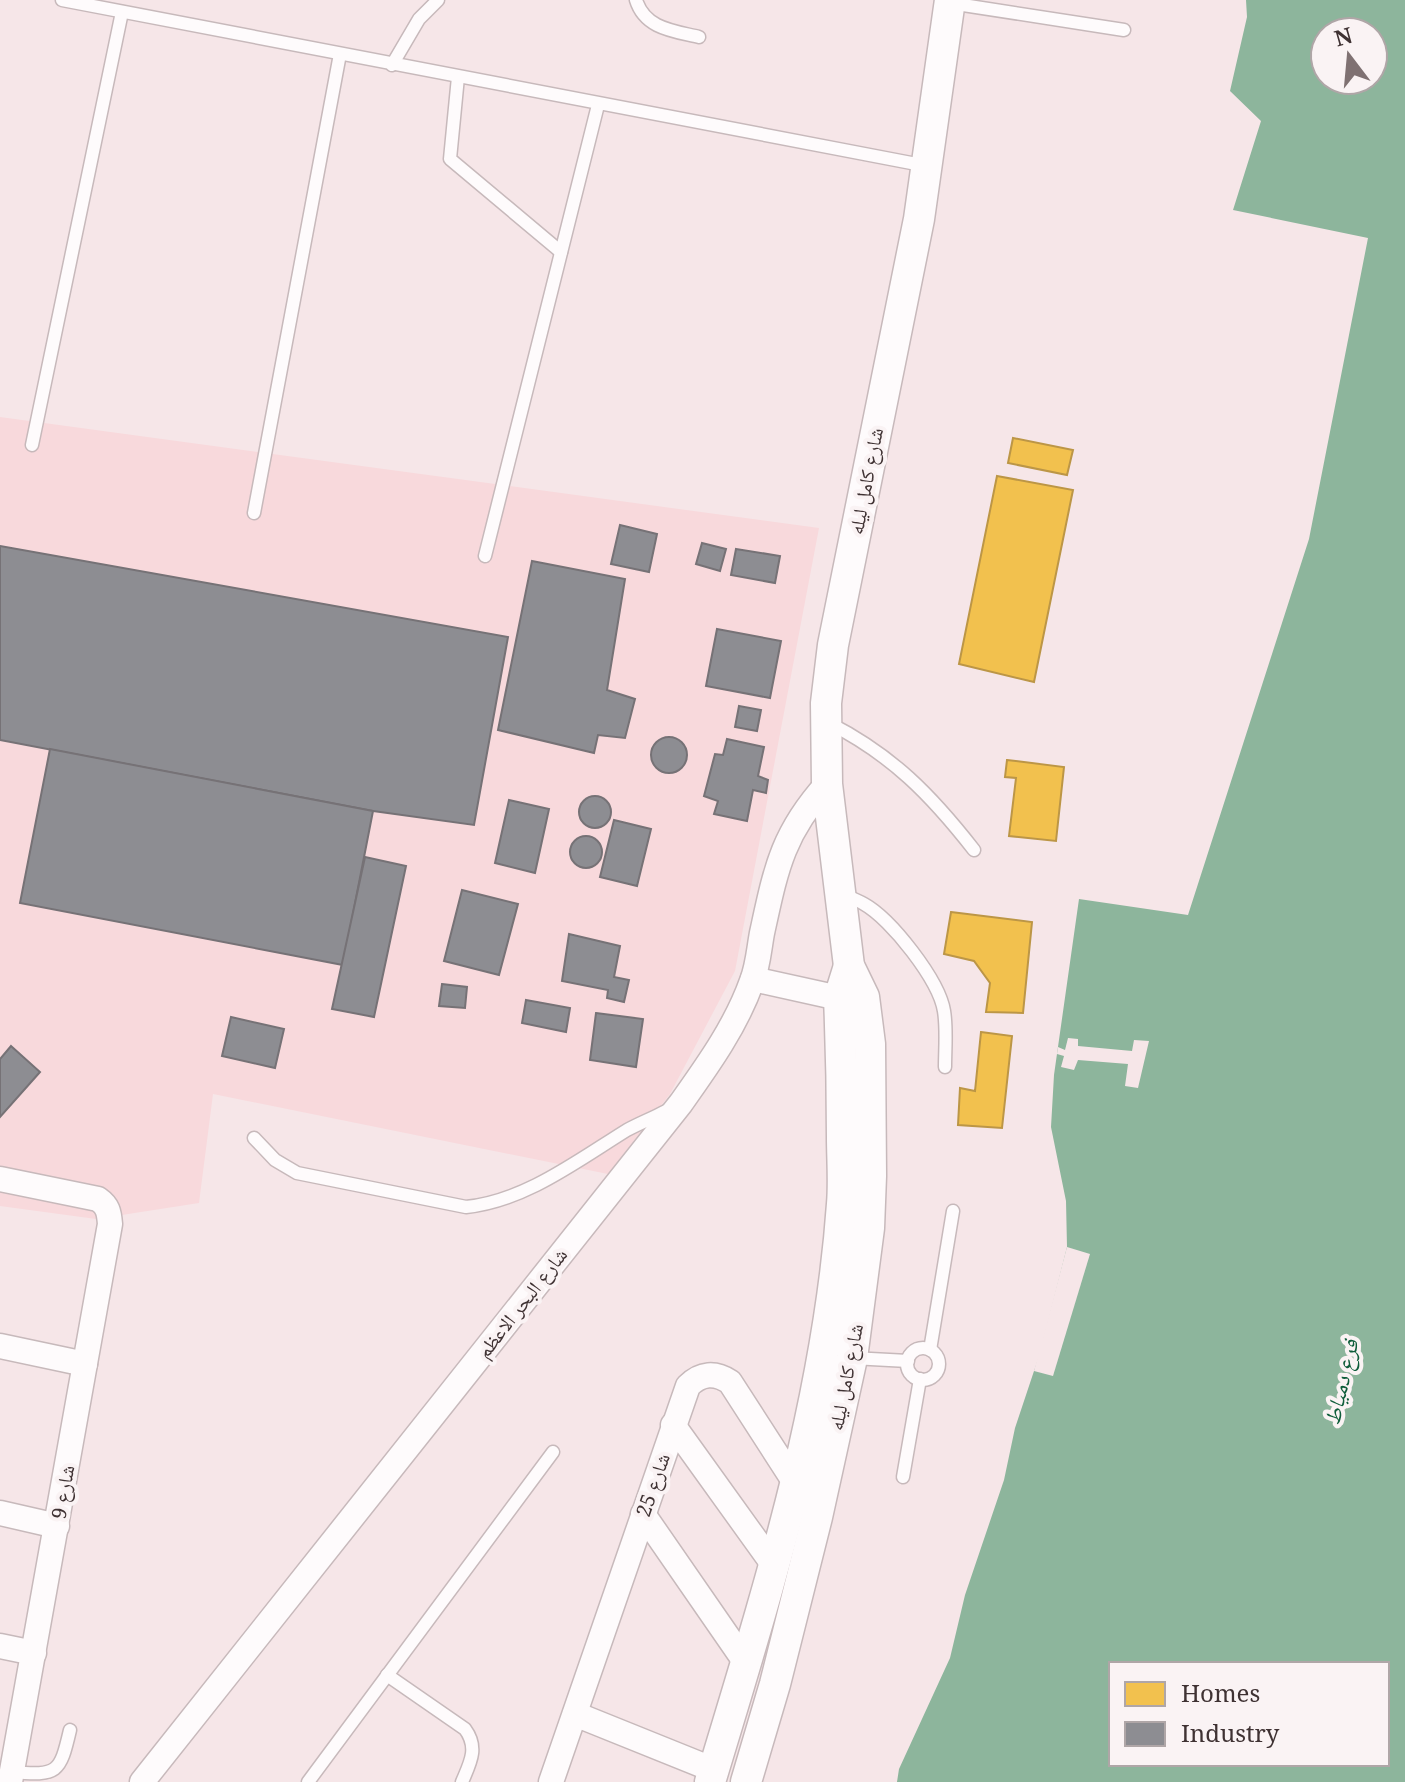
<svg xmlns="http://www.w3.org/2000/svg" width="1405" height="1782" viewBox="0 0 1405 1782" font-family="'Noto Serif','Noto Naskh Arabic',serif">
	<rect width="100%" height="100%" fill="#f6e6e8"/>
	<path fill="#f8d9dc" d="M0,417L819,528L735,971L670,1094L608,1174L213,1094L199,1203L96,1219L0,1206Z"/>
	<path fill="#8db59c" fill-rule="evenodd" d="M1246,0H1405V1782H897L899,1769L950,1658L965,1595L1004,1480L1015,1428L1040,1353L1067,1247L1066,1201L1051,1127L1054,1075L1079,899L1188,915L1309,539L1368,238L1233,210L1261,121L1230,91L1247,17ZM1325,32H1373V80H1325ZM1111,1664H1387V1764H1111Z"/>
	<g fill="#f6e6e8">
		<path d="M1068,1038L1078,1039V1046L1132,1051L1134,1040L1149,1041L1138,1088L1125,1086L1128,1064L1078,1060L1074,1070L1061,1067L1064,1056L1057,1054L1058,1047L1065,1050Z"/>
		<path d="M1067,1247L1090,1254L1053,1376L1034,1371Z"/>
	</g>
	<g fill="#f2c14e" stroke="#bc9646" stroke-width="2">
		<path d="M1013,438L1073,450L1067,475L1008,463Z"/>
		<path d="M997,476L1073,490L1034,682L959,664Z"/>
		<path d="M1007,760L1064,767L1056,841L1009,836L1016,778L1005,777Z"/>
		<path d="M951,912L1032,922L1023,1013L986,1012L990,983L974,961L944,954Z"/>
		<path d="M981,1032L1012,1036L1002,1128L958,1125L960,1088L975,1091Z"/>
	</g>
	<g fill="#8d8d92" stroke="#767276" stroke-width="2">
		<path d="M620,525L657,534L649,572L611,564Z"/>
		<path d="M702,543L726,549L720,571L696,564Z"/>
		<path d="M0,546L508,637L474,825L373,811L0,740Z"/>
		<path d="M736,549L780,556L775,583L731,575Z"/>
		<path d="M532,561L625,579L607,690L635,699L625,738L598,735L594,753L498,730Z"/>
		<path d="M717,629L781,641L770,698L706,686Z"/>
		<path d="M739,706L761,710L757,731L735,727Z"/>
		<circle cx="669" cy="755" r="18"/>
		<path d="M727,739L764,747L758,776L768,780L766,793L753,790L747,821L714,814L718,801L704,796L715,754L723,755Z"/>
		<path d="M50,749L373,811L343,965L20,903Z"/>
		<circle cx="595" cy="812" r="16"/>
		<path d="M509,800L549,809L535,873L495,863Z"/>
		<path d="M614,820L651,829L637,886L600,877Z"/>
		<circle cx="586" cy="852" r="16"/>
		<path d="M365,857L406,866L374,1017L332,1009Z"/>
		<path d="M462,890L518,904L499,975L444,961Z"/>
		<path d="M569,934L620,946L614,977L629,980L624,1002L607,998L608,990L562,981Z"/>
		<path d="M442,984L467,987L465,1008L439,1006Z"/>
		<path d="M526,1000L570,1008L566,1032L522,1023Z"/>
		<path d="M596,1013L643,1019L636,1067L590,1060Z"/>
		<path d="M231,1017L284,1029L275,1068L222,1056Z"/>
		<path d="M11,1046L40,1072L0,1117V1059Z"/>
	</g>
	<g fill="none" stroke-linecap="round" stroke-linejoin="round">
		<defs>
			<g id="service">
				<path d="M62,0L927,166"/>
				<path d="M636,0C645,29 674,31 699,37"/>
				<path d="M950,3L1124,30"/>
				<path d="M392,65L419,19L438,0"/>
				<path d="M458,77L450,159L561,252"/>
				<path d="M32,445L122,12"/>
				<path d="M254,513L340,54"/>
				<path d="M485,556L598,105"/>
				<path d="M829,723C892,755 931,795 974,850"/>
				<path d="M842,894C849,897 857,900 864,904C891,919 939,980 944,1011C947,1029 945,1049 945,1067"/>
				<path d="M254,1138L275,1160L297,1173L466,1207C525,1201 577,1161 627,1130C640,1123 653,1118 666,1111"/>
				<circle cx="923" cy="1364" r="16"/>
				<path d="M930,1350L953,1211"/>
				<path d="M852,1358L908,1361"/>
				<path d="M903,1477L920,1379"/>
				<path d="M387,1675L465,1729C479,1748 470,1763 462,1782"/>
				<path d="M12,1772C58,1776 60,1773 70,1730"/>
				<path d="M308,1782L553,1452"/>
			</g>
			<g id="minor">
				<path d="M753,979L839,998L858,997"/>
				<path d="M0,1179L98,1199C108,1206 109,1212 110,1224L10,1782"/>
				<path d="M0,1346L85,1364"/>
				<path d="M673,1425L775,1567"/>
				<path d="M0,1513L57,1526"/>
				<path d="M643,1514L746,1663"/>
				<path d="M0,1646L34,1653"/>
				<path d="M575,1714L714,1770"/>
				<path d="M142,1782L681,1103C708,1065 736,1026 752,981C758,966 759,949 762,933C776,869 782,834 827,784"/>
				<path d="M551,1782L688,1386C701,1373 715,1372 730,1382L801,1492"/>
			</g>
			<g id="tertiary">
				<path d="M710,1782C767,1593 828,1402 842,1204C844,1182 842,1159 842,1137C842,1090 841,1044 839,998L849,966"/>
				<path d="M746,1782L775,1684L817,1517L852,1358L869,1228L871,1176L870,1044L864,997L849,966L827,784L826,703L833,645L919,219L950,0"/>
			</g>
		</defs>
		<use href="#service" stroke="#c7b9bb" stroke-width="15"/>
		<use href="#minor" stroke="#c7b9bb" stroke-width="27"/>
		<use href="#tertiary" stroke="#c7b9bb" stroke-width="33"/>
		<use href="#service" stroke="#fefbfc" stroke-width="12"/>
		<use href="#minor" stroke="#fefbfc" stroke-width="24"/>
		<use href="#tertiary" stroke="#fefbfc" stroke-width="30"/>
	</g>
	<g text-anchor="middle" stroke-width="8" stroke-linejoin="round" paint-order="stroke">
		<g font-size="20" fill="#3f3233" stroke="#faf3f4">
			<text transform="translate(866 481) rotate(-79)" y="7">شارع كامل ليله</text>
			<text transform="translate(522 1303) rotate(-52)" y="7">شارع البحر الاعظم</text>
			<text transform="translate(846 1377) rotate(-79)" y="7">شارع كامل ليله</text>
			<text transform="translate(653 1485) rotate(-71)" y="7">شارع 25</text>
			<text transform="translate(63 1492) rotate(-80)" y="7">شارع 9</text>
		</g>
		<g font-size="22" font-style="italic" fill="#0e5d3a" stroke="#faf3f4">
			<text transform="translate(1341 1382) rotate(-77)" y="8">فرع دمياط</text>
		</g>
	</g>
	<rect x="1109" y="1662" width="280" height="104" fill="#faf3f4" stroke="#afa6a7" stroke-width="2"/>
	<rect x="1125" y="1682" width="40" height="24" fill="#f2c14e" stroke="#afa6a7" stroke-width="2"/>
	<text x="1181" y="1702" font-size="24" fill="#3f3233">Homes</text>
	<rect x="1125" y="1722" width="40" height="24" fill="#8d8d92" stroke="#afa6a7" stroke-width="2"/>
	<text x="1181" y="1742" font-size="24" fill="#3f3233">Industry</text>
	<g transform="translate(1349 56) rotate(344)"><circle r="38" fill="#faf3f4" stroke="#afa6a7" stroke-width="2"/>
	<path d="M0-6L14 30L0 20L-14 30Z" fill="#7f7172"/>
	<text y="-12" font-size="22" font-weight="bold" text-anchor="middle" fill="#3f3233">N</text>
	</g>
</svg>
